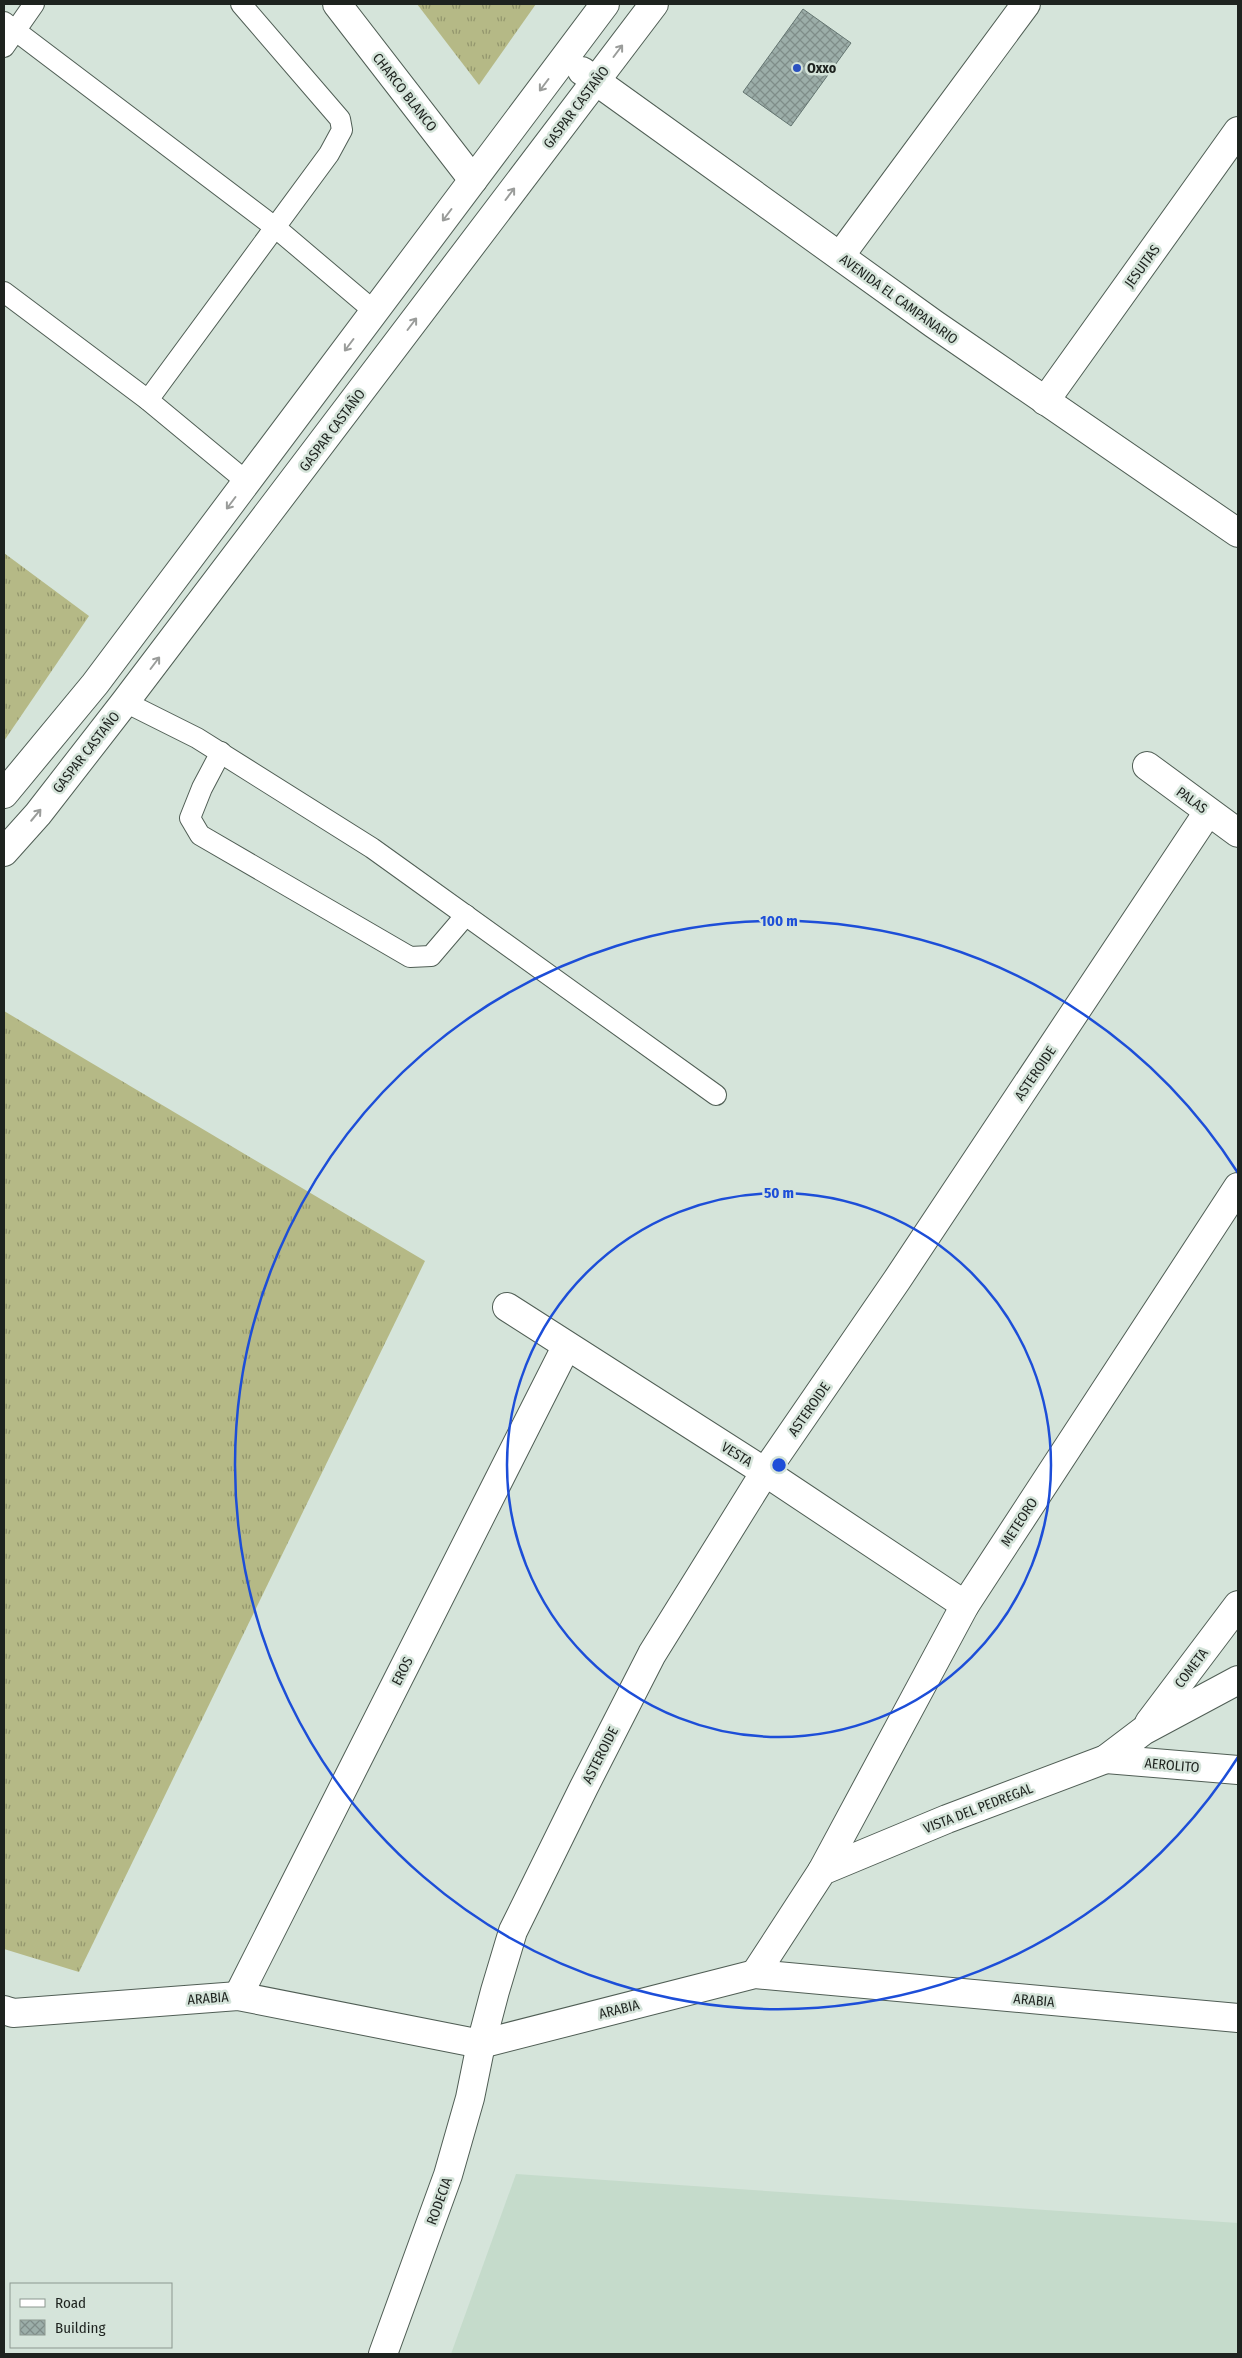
<svg xmlns="http://www.w3.org/2000/svg" width="1242" height="2358" viewBox="0 0 1242 2358" font-family="'Fira Sans Condensed',sans-serif">
	<defs>
		<pattern id="grass-tufts" width="24" height="20" patternUnits="userSpaceOnUse" patternTransform="scale(1.25)"><rect width="24" height="20" fill="#b5b986"/><path d="M3 7l-1-3M5 7V3M7 7l1-3M15 17l-1-3M17 17v-4M19 17l1-3" fill="none" stroke="#93966d"/></pattern>
		<pattern id="building-cross-hatch" width="8" height="8" patternUnits="userSpaceOnUse" patternTransform="scale(1.25)"><rect width="8" height="8" fill="#9caea9"/><path d="M0 0l8 8M0 8l8-8" fill="none" stroke="#7f8d89"/></pattern>
	</defs>
	<rect width="100%" height="100%" fill="#d5e4da"/>
	<path fill="#c5dbcb" d="M516,2174L1238,2223V2354H451Z"/>
	<g fill="url(#grass-tufts)">
		<path d="M417,4H536L479,85Z"/>
		<path d="M4,553L89,616L4,741Z"/>
		<path d="M4,1011L425,1261L79,1972L4,1949Z"/>
	</g>
	<path fill="url(#building-cross-hatch)" stroke="#637470" d="M803,9L851,43L791,126L743,92Z"/>
	<g fill="none" stroke-linecap="round" stroke-linejoin="round">
		<defs>
			<g id="lane">
				<path d="M4,22L276,228L374,311"/>
				<path d="M4,47L34,4"/>
				<path d="M4,292L148,400L247,482"/>
				<path d="M148,400L329,154L342,130L340,119L241,4"/>
				<path d="M125,702L197,738L372,848L716,1095"/>
				<path d="M221,752L202,788L190,818L200,835L410,957L431,956L466,915"/>
			</g>
			<g id="street">
				<path d="M337,4L473,180"/>
				<path d="M840,256L1026,4"/>
				<path d="M1045,401L1238,131"/>
				<path d="M1147,766L1238,833"/>
				<path d="M507,1307L765,1472L965,1605"/>
				<path d="M1149,1723L1238,1605"/>
				<path d="M1106,1759L1238,1770"/>
				<path d="M822,1871L965,1605L1238,1187"/>
				<path d="M755,1974L822,1871L947,1819L1106,1759L1143,1731L1238,1680"/>
				<path d="M238,1996L566,1347"/>
				<path d="M4,2010L13,2013L238,1996L481,2044L755,1974L1238,2018"/>
				<path d="M383,2354L448,2175L470,2098L481,2044L495,1991L513,1931L584,1787L652,1654L765,1472L897,1280L1208,812"/>
			</g>
			<g id="secondary">
				<path d="M582,71L934,324L1238,533"/>
				<path d="M4,794L95,684L605,4"/>
				<path d="M4,852L38,814L125,702L654,4"/>
			</g>
		</defs>
		<use href="#lane" stroke="#505e55" stroke-width="22"/>
		<use href="#street" stroke="#505e55" stroke-width="30"/>
		<use href="#secondary" stroke="#505e55" stroke-width="30"/>
		<use href="#lane" stroke="#fff" stroke-width="20"/>
		<use href="#street" stroke="#fff" stroke-width="28"/>
		<use href="#secondary" stroke="#fff" stroke-width="28"/>
	</g>
	<defs><path id="oneway-shaft" d="M-6 0H5M1.5-3L5.5 0L1.5 3" fill="none" stroke-width="1.6" stroke-linecap="round" stroke-linejoin="round" transform="scale(1.25)"/></defs>
	<g stroke="#9a9c9a">
		<use href="#oneway-shaft" transform="translate(618 51) rotate(-53)"/>
		<use href="#oneway-shaft" transform="translate(544 85) rotate(127)"/>
		<use href="#oneway-shaft" transform="translate(510 194) rotate(-53)"/>
		<use href="#oneway-shaft" transform="translate(447 215) rotate(127)"/>
		<use href="#oneway-shaft" transform="translate(412 324) rotate(-53)"/>
		<use href="#oneway-shaft" transform="translate(349 345) rotate(127)"/>
		<use href="#oneway-shaft" transform="translate(231 503) rotate(127)"/>
		<use href="#oneway-shaft" transform="translate(155 663) rotate(-53)"/>
		<use href="#oneway-shaft" transform="translate(36 815) rotate(-50)"/>
	</g>
	<g fill="none" stroke="#1d4ed8" stroke-width="2.5">
		<circle cx="779" cy="1465" r="272"/>
		<path d="M1238 1757A544 544 0 1 1 1238 1173"/>
	</g>
	<circle fill="#2a51c0" stroke="#d5e4da" stroke-width="2" cx="797" cy="68" r="5"/>
	<g text-anchor="middle" stroke-width="5" stroke-linejoin="round" paint-order="stroke">
		<g font-size="14" font-weight="bold" fill="#1e231f" stroke="#d5e4da" text-anchor="start">
			<text x="807" y="73">Oxxo</text>
		</g>
		<g font-size="14" fill="#1e231f" stroke="#d5e4da">
			<text transform="translate(405 92) rotate(52)" y="5">CHARCO BLANCO</text>
			<text transform="translate(576 107) rotate(-53)" y="5">GASPAR CASTAÑO</text>
			<text transform="translate(1142 266) rotate(-54)" y="5">JESUITAS</text>
			<text transform="translate(899 299) rotate(36)" y="5">AVENIDA EL CAMPANARIO</text>
			<text transform="translate(332 430) rotate(-53)" y="5">GASPAR CASTAÑO</text>
			<text transform="translate(86 752) rotate(-52)" y="5">GASPAR CASTAÑO</text>
			<text transform="translate(1192 800) rotate(36)" y="5">PALAS</text>
			<text transform="translate(1035 1073) rotate(-56)" y="5">ASTEROIDE</text>
			<text transform="translate(809 1409) rotate(-55)" y="5">ASTEROIDE</text>
			<text transform="translate(737 1454) rotate(32)" y="5">VESTA</text>
			<text transform="translate(1019 1522) rotate(-57)" y="5">METEORO</text>
			<text transform="translate(1191 1668) rotate(-53)" y="5">COMETA</text>
			<text transform="translate(402 1671) rotate(-63)" y="5">EROS</text>
			<text transform="translate(600 1755) rotate(-63)" y="5">ASTEROIDE</text>
			<text transform="translate(1172 1765) rotate(5)" y="5">AEROLITO</text>
			<text transform="translate(978 1808) rotate(-21)" y="5">VISTA DEL PEDREGAL</text>
			<text transform="translate(208 1998) rotate(-4)" y="5">ARABIA</text>
			<text transform="translate(1034 2000) rotate(5)" y="5">ARABIA</text>
			<text transform="translate(619 2009) rotate(-14)" y="5">ARABIA</text>
			<text transform="translate(439 2201) rotate(-70)" y="5">RODECIA</text>
		</g>
	</g>
	<circle cx="779" cy="1465" r="8" fill="#1d4ed8" stroke="#d5e4da" stroke-width="2.5"/>
	<g font-size="15" text-anchor="middle" font-weight="bold" fill="#1d4ed8" stroke="#d5e4da" stroke-width="5" stroke-linejoin="round" paint-order="stroke">
		<text x="779" y="926">100 m</text>
		<text x="779" y="1198">50 m</text>
	</g>
	<rect width="1242" height="2358" fill="none" stroke="#1e231f" stroke-width="10"/>
	<rect x="10" y="2283" width="162" height="65" fill="#d5e4da" stroke="#8c978f"/>
	<rect x="20" y="2299" width="25" height="8" fill="#ffffff" stroke="#8c978f"/>
	<text x="55" y="2308" font-size="15" fill="#1e231f">Road</text>
	<rect x="20" y="2320" width="25" height="15" fill="url(#building-cross-hatch)" stroke="#8c978f"/>
	<text x="55" y="2333" font-size="15" fill="#1e231f">Building</text>
</svg>
